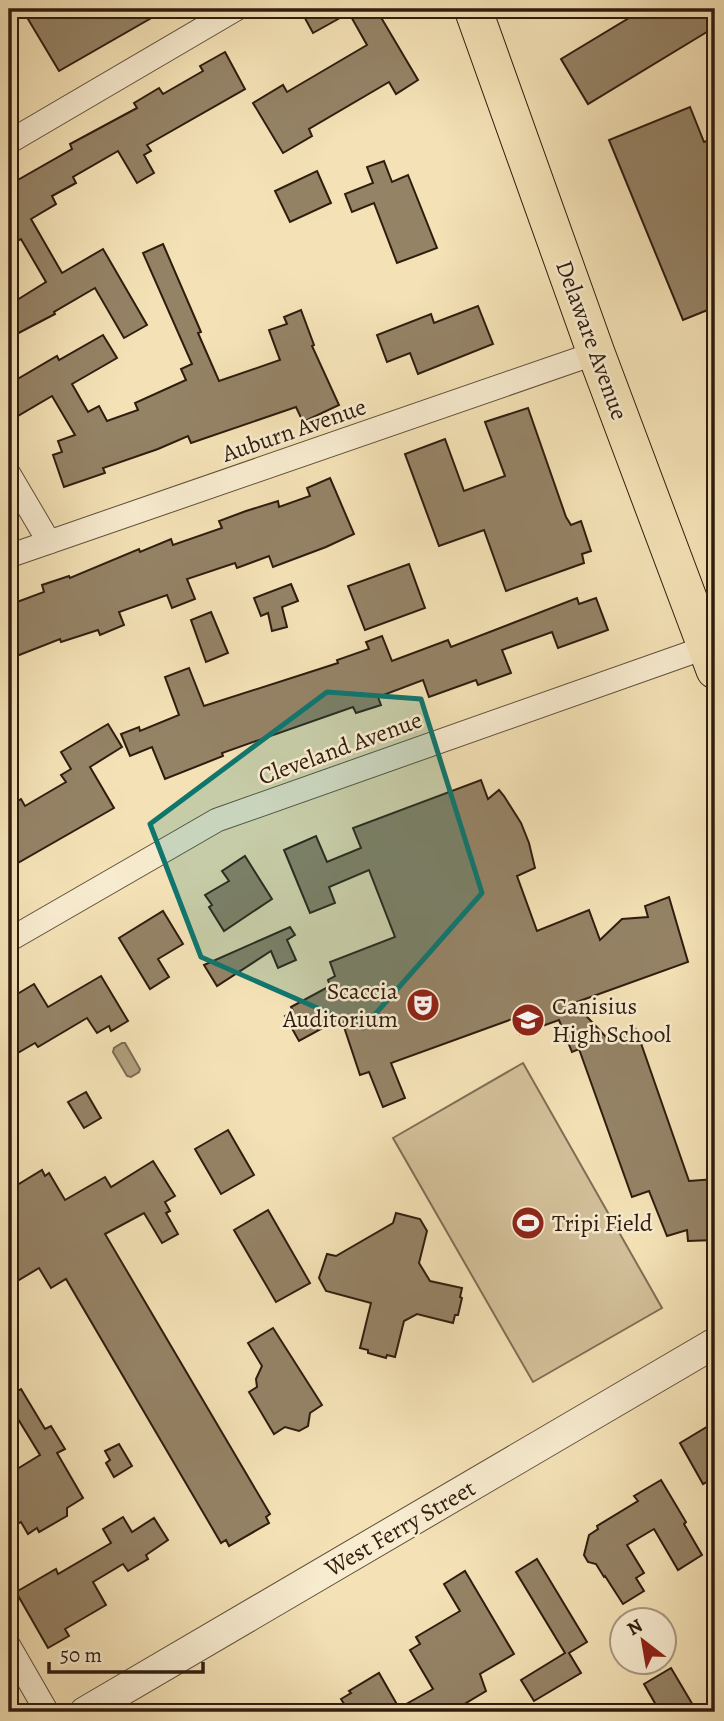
<svg xmlns="http://www.w3.org/2000/svg" width="724" height="1721" viewBox="0 0 724 1721" font-family="Alegreya,serif">
	<rect width="100%" height="100%" fill="#f4e2b6"/>
	<filter id="stains"><feTurbulence type="fractalNoise" baseFrequency=".00286" numOctaves="4"/><feColorMatrix values="0 0 0 0 .2 0 0 0 0 .09 0 0 0 0 .02 0 0 0 .5 -.17"/></filter>
	<radialGradient id="worn" r=".72"><stop offset=".6" stop-color="#630" stop-opacity="0"/><stop offset="1" stop-color="#630" stop-opacity=".3"/></radialGradient>
	<path fill="#d3c09a" stroke="#816e54" stroke-width="2" d="M523,1063L662,1308L533,1382L393,1138Z"/>
	<path fill="#b19f7d" stroke="#7d6b51" stroke-width="2" d="M122,1043H125L140,1069L139,1072L131,1077L127,1076L113,1052L114,1048Z"/>
	<g fill="#958366" stroke="#2f1c0f" stroke-width="2">
		<path d="M22,9H167L59,71Z"/>
		<path d="M300,9H376L418,80L396,94L389,82L309,129L312,136L283,153L253,103L283,85L287,92L367,45L349,13L313,33Z"/>
		<path d="M644,9H704L715,27L588,104L561,59Z"/>
		<path d="M225,52L245,89L147,145L151,151L144,155L154,173L137,183L118,151L73,177L76,183L52,196L56,204L31,219L62,273L103,249L147,325L124,338L95,288L54,312L55,314L9,338V305L46,282L21,239L9,246V185L72,149L70,144L137,108L134,103L159,88L163,94L203,71L200,66Z"/>
		<path d="M690,107L704,142L715,138V307L683,320L609,140Z"/>
		<path d="M384,161L392,182L408,175L437,248L397,263L374,203L352,212L345,194L373,183L367,167Z"/>
		<path d="M317,171L331,203L290,222L275,191Z"/>
		<path d="M163,244L201,332L198,333L219,381L280,360L269,330L287,324L284,317L301,310L314,345L312,346L339,405L303,422L296,407L191,443L188,436L158,449L103,468L105,473L64,487L53,455L62,452L58,441L75,435L52,396L16,417L9,404V384L57,356L59,360L103,335L117,358L72,384L88,412L99,406L107,421L138,410L135,403L186,380L181,369L192,364L143,253Z"/>
		<path d="M478,306L493,344L418,374L410,353L387,362L377,335L431,314L434,323Z"/>
		<path d="M528,408L566,517L571,525L581,521L591,551L582,554L584,563L506,591L484,530L439,546L405,454L445,439L464,491L505,476L485,422Z"/>
		<path d="M330,478L354,534L326,547L273,567L269,556L237,568L235,563L187,579L195,599L172,608L167,595L119,612L124,625L100,635L98,630L61,642L60,639L9,659V605L44,592L42,585L69,576L70,578L139,549L140,552L171,539L173,545L222,528L219,521L246,511L278,501L279,507L310,496L307,488Z"/>
		<path d="M409,564L425,608L365,630L348,586Z"/>
		<path d="M291,584L298,601L282,607L287,627L272,631L268,613L261,616L254,598Z"/>
		<path d="M577,598L579,604L596,598L608,630L558,648L552,632L502,650L511,673L478,685L476,680L429,697L423,680L378,697L381,705L356,713L353,707L222,753L223,756L165,779L152,747L130,756L121,734L139,727L140,731L179,715L165,677L189,668L204,706L338,663L337,660L369,649L366,642L382,636L392,661L448,640L451,647Z"/>
		<path d="M211,612L228,653L206,662L191,620Z"/>
		<path d="M108,724L122,747L90,767L114,808L9,868V806L21,799L25,806L66,782L61,775L71,769L61,752Z"/>
		<path d="M481,780L488,799L499,790L504,796L521,823L529,843L535,868L517,876L537,931L589,910L600,940L622,919L648,917L645,906L669,897L688,962L574,1003L607,1038L636,1029L689,1181L715,1179V1240L688,1241L687,1230L667,1236L649,1191L632,1197L579,1049L572,1052L559,1020L520,1034L515,1018L391,1063L405,1098L383,1107L369,1072L360,1075L341,1018L299,1041L285,1016L293,1011L291,1007L330,986L328,980L335,976L330,962L395,937L369,870L329,887L335,903L310,913L284,850L316,836L327,862L361,848L353,828Z"/>
		<path d="M245,856L272,899L224,931L209,907L212,905L205,895L229,881L222,871Z"/>
		<path d="M163,911L183,944L158,959L169,977L150,989L119,938Z"/>
		<path d="M290,927L295,935L287,940L296,960L278,968L271,951L217,986L204,965Z"/>
		<path d="M101,976L128,1021L111,1031L109,1026L97,1033L87,1018L38,1047L35,1043L9,1058V999L34,984L48,1007Z"/>
		<path d="M86,1092L101,1118L84,1128L68,1102Z"/>
		<path d="M228,1130L254,1175L221,1194L195,1149Z"/>
		<path d="M153,1161L175,1196L165,1202L170,1211L166,1213L178,1234L162,1243L144,1213L105,1234L270,1514L266,1517L269,1523L229,1546L226,1540L221,1543L66,1279L51,1288L39,1268L9,1286V1190L42,1170L45,1176L49,1173L65,1200L105,1177L111,1187Z"/>
		<path d="M268,1210L310,1283L276,1302L234,1230Z"/>
		<path d="M396,1213L420,1219L427,1231L419,1263L430,1281L462,1288L460,1297L462,1298L458,1315H455L453,1323L417,1314L404,1321L395,1357L387,1355L386,1358L368,1353V1350L360,1348L371,1303L326,1291L319,1278L327,1254L336,1256L393,1223Z"/>
		<path d="M273,1328L322,1405L310,1413L308,1426L299,1431L285,1427L274,1434L249,1392L257,1387L256,1379L262,1366L248,1343Z"/>
		<path d="M21,1389L45,1429L51,1426L65,1449L57,1453L83,1498L67,1508V1516L39,1532L37,1528L28,1534L21,1522L9,1528V1474L40,1455L18,1419L14,1422L9,1413V1396Z"/>
		<path d="M715,1422V1477L703,1484L680,1443Z"/>
		<path d="M119,1444L132,1466L114,1477L106,1463L110,1460L105,1451Z"/>
		<path d="M661,1480L686,1522L684,1524L702,1555L678,1570L654,1529L627,1545L644,1573L636,1578L644,1591L623,1604L605,1576L604,1577L596,1564L588,1562L584,1555L589,1535L598,1529L597,1526L638,1501L634,1496Z"/>
		<path d="M123,1517L132,1532L154,1518L168,1540L146,1555L148,1559L128,1571L123,1564L93,1582L106,1605L65,1629L69,1636L48,1648L16,1592L56,1569L58,1574L111,1543L103,1529Z"/>
		<path d="M537,1559L587,1642L569,1653L581,1673L534,1701L521,1680L565,1653L516,1572Z"/>
		<path d="M465,1571L514,1654L480,1674L486,1691L451,1712H349L341,1699L351,1693L349,1691L379,1673L399,1708L433,1689L410,1650L420,1644L416,1637L460,1611L444,1584Z"/>
		<path d="M671,1668L697,1712H660L644,1684Z"/>
	</g>
	<g fill="none" stroke-linecap="round" stroke-linejoin="round">
		<defs>
			<g id="minor">
				<path d="M9,142L236,9"/>
				<path d="M9,474L49,542"/>
				<path d="M9,556L596,353"/>
				<path d="M9,940L217,820L707,647"/>
				<path d="M9,1646L47,1712"/>
			</g>
			<path id="tertiary" d="M85,1712L715,1343"/>
			<path id="primary" d="M473,9L596,353L715,670"/>
		</defs>
		<use href="#minor" stroke="#604e39" stroke-width="25"/>
		<use href="#tertiary" stroke="#604e39" stroke-width="32"/>
		<use href="#primary" stroke="#2f1c0f" stroke-width="39"/>
		<use href="#minor" stroke="#f8ecd0" stroke-width="23"/>
		<use href="#tertiary" stroke="#f8ecd0" stroke-width="30"/>
		<use href="#primary" stroke="#f4e2b6" stroke-width="37"/>
	</g>
	<path fill="#0f766e" fill-opacity="0.2" stroke="#0f766e" stroke-width="5" stroke-linejoin="round" d="M327,692L421,699L482,893L363,1028L201,957L150,824Z"/>
	<defs>
		<symbol id="theatre-disc" viewBox="-11 -11 22 22"><circle r="9.5" fill="#8f2418" stroke="#f8ecd0"/><path d="M-5-5.5Q0-4 5-5.5V0Q5 5 0 6Q-5 5-5 0ZM-3.3-2.5H-1v1.5H-3.3ZM1-2.5H3.3v1.5H1ZM-2.8 1Q0 5.5 2.8 1Z" fill="#fff"/></symbol>
		<symbol id="school-disc" viewBox="-11 -11 22 22"><circle r="9.5" fill="#8f2418" stroke="#f8ecd0"/><path d="M0-5L7-2L0 1L-7-2ZM-4 1L0 2.5L4 1V4Q0 6-4 4Z" fill="#fff"/></symbol>
		<symbol id="stadium-disc" viewBox="-11 -11 22 22"><circle r="9.5" fill="#8f2418" stroke="#f8ecd0"/><path d="M0-5a6.5 5 0 1 0 0 10a6.5 5 0 1 0 0-10ZM-3.5-1.8h7v3.6h-7Z" fill="#fff"/></symbol>
	</defs>
	<g fill-rule="evenodd">
		<use href="#theatre-disc" x="404" y="986" width="38" height="38"/>
		<use href="#school-disc" x="509" y="1001" width="38" height="38"/>
		<use href="#stadium-disc" x="509" y="1204" width="38" height="38"/>
	</g>
	<g text-anchor="middle" stroke-width="5" stroke-linejoin="round" paint-order="stroke">
		<g font-size="24" fill="#2f1c0f" stroke="#f8ecd0">
			<text transform="translate(592 340) rotate(70)" y="8">Delaware Avenue</text>
			<text transform="translate(294 430) rotate(-19)" y="8">Auburn Avenue</text>
			<text transform="translate(340 748) rotate(-20)" y="8">Cleveland Avenue</text>
			<text transform="translate(400 1528) rotate(-30)" y="8">West Ferry Street</text>
		</g>
		<g font-size="24" fill="#2f1c0f" stroke="#f8ecd0" text-anchor="start">
			<text x="398" y="999" text-anchor="end">Scaccia<tspan x="398" dy="28">Auditorium</tspan></text>
			<text x="552" y="1014">Canisius<tspan x="552" dy="28">High School</tspan></text>
			<text x="552" y="1231">Tripi Field</text>
		</g>
	</g>
	<rect width="724" height="1721" fill="none" stroke="#f4e2b6" stroke-width="35"/>
	<rect x="10" y="10" width="703" height="1700" fill="none" stroke="#2f1c0f" stroke-width="3.5"/>
	<rect x="18" y="18" width="689" height="1686" fill="none" stroke="#2f1c0f" stroke-width="2"/>
	<g transform="translate(643 1641) rotate(329)"><circle r="33" fill="#f8ecd0" stroke="#a89983" stroke-width="2"/>
	<path d="M0-5L12 26L0 18L-12 26Z" fill="#8f2418"/>
	<text y="-10" font-size="19" font-weight="bold" text-anchor="middle" fill="#2f1c0f">N</text>
	</g>
	<path d="M49 1662v10h154v-10" fill="none" stroke="#2f1c0f" stroke-width="3.5"/>
	<text x="60" y="1662" font-size="21" fill="#2f1c0f" stroke="#f8ecd0" stroke-width="5" paint-order="stroke">50 m</text>
	<rect width="100%" height="100%" filter="url(#stains)"/>
	<rect width="100%" height="100%" fill="url(#worn)"/>
</svg>
